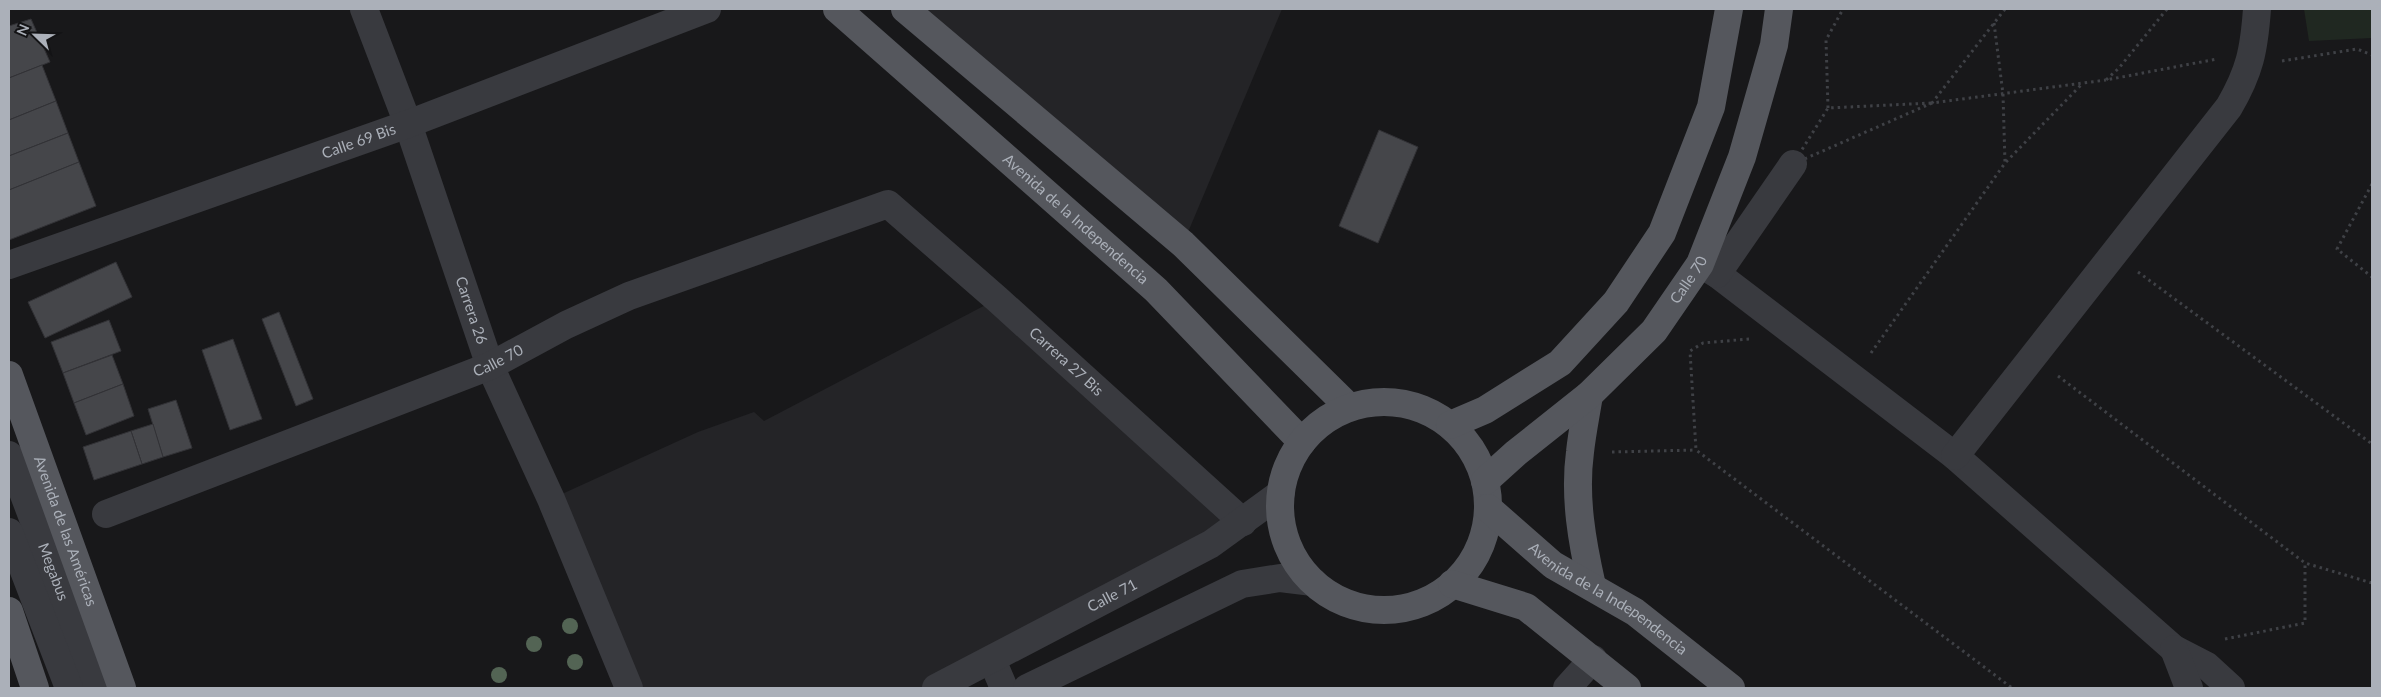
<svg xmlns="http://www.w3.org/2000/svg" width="2381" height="697" viewBox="0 0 2381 697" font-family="Lato,sans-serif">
	<rect width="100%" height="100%" fill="#18181a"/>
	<g fill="#242427">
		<path d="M905,9H1282L1183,244Z"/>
		<path d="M997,299L1243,522L936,688H629L551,499L698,432L754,412L764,421Z"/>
	</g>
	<path fill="#202821" d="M2304,9H2372V38L2309,41Z"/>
	<g fill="#45464a" stroke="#323236">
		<path d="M31,19L50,62L9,78V26Z"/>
		<path d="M42,65L56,101L9,120V78Z"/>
		<path d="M56,101L68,133L9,156V120Z"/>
		<path d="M1379,130L1418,147L1378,243L1339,226Z"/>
		<path d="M68,133L79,162L9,190V156Z"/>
		<path d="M79,162L96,206L9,240V190Z"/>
		<path d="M116,262L132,297L45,338L28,302Z"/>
		<path d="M279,312L313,399L296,406L262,319Z"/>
		<path d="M109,320L121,351L63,373L51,342Z"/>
		<path d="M233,339L262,419L230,430L202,350Z"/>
		<path d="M112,355L123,384L74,403L63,373Z"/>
		<path d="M123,384L134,416L86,435L74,403Z"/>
		<path d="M176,400L192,448L163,457L148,409Z"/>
		<path d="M153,424L163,457L142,464L131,431Z"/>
		<path d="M131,431L142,464L94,480L83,447Z"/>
	</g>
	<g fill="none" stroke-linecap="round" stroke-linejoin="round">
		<g stroke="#3f4146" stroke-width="3" stroke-dasharray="2.5 4" stroke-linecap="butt">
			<path d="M2005,9L1932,103L2106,80"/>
			<path d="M2167,9L2119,68L2106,80L2217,59"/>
			<path d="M1994,23L2003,94L2005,163"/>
			<path d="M2282,61L2357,49L2372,55"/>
			<path d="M1932,103L1793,164L1828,108Z"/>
			<path d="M1828,108L1826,40L1843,9"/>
			<path d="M2372,184L2337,249L2372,277"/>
			<path d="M2138,272L2372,444"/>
			<path d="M1749,339L1703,343L1690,351L1696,450L2012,688"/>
			<path d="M1871,353L2005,163L2083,83"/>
			<path d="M2058,376L2305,563L2372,583"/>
			<path d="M1612,452L1696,450"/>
			<path d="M2225,639L2305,623V563"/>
		</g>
		<g stroke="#393a3f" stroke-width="28">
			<path id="s1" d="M364,9L408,124L490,366L551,499L629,688"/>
			<path d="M1700,264L1717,274L1955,456L2174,649L2207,666L2231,688"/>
			<path id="s2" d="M9,265L408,124L707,9"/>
			<path d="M1717,274L1793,164"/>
			<path id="s3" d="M9,455L97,688"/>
			<path d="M1955,456L2229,107C2250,71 2254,50 2257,9"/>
			<path id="s4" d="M106,514L490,366L566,325L629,296L888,204L997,299L1243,522"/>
			<path d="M9,532L69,688"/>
			<path d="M2174,649L2189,688"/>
			<path d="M992,660L1004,688"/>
			<path id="s5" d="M936,688L1211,544L1281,493"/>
			<path d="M1027,688L1242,584L1280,578L1313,582"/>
			<path d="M1567,688L1593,659"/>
		</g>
		<g stroke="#55575d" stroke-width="28">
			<path id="s6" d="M837,9L1156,290L1302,442"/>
			<path d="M905,9L1183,244L1349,407"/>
			<path id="s7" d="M9,375L122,688"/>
			<path d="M1589,395C1586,414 1582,433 1580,452C1574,497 1582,542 1592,586"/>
			<circle cx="1384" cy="506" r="104"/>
			<path d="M1450,425L1485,410L1560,363L1616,302L1662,233L1711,107L1729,9"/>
			<path id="s8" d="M1485,481L1516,453L1589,395L1654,331L1700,264L1742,157L1774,45L1779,9"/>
			<path id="s9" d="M1488,508L1553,565L1635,612L1731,688"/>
			<path d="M1452,584L1526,607L1627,688"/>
			<path d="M9,611L35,688"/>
		</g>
	</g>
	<g fill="#536454">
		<circle cx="570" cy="626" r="8"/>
		<circle cx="534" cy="644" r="8"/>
		<circle cx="575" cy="662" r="8"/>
		<circle cx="499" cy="675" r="8"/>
	</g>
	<g text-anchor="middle" stroke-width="4" stroke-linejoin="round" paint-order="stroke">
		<g font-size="15" fill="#abb0b9" stroke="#131315">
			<text dy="5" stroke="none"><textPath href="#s2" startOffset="371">Calle 69 Bis</textPath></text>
			<text dy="5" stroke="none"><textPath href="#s6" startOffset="318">Avenida de la Independencia</textPath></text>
			<text dy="5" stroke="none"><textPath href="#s8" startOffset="288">Calle 70</textPath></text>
			<text dy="5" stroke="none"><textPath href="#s1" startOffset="320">Carrera 26</textPath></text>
			<text dy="5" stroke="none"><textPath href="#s4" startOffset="421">Calle 70</textPath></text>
			<text dy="5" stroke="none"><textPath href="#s4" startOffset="1080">Carrera 27 Bis</textPath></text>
			<text dy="5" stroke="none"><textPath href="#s7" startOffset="166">Avenida de las Américas</textPath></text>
			<text dy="5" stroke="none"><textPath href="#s3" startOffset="125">Megabus</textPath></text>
			<text dy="5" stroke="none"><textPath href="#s5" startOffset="199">Calle 71</textPath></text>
			<text dy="5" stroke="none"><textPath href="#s9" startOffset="151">Avenida de la Independencia</textPath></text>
		</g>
	</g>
	<rect width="2381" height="697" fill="none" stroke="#abb0b9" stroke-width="20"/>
	<g transform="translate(35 35) rotate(293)" stroke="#131315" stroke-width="4" paint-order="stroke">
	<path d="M0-4L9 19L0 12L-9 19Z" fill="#abb0b9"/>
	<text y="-8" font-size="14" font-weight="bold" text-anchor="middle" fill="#abb0b9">N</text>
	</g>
</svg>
